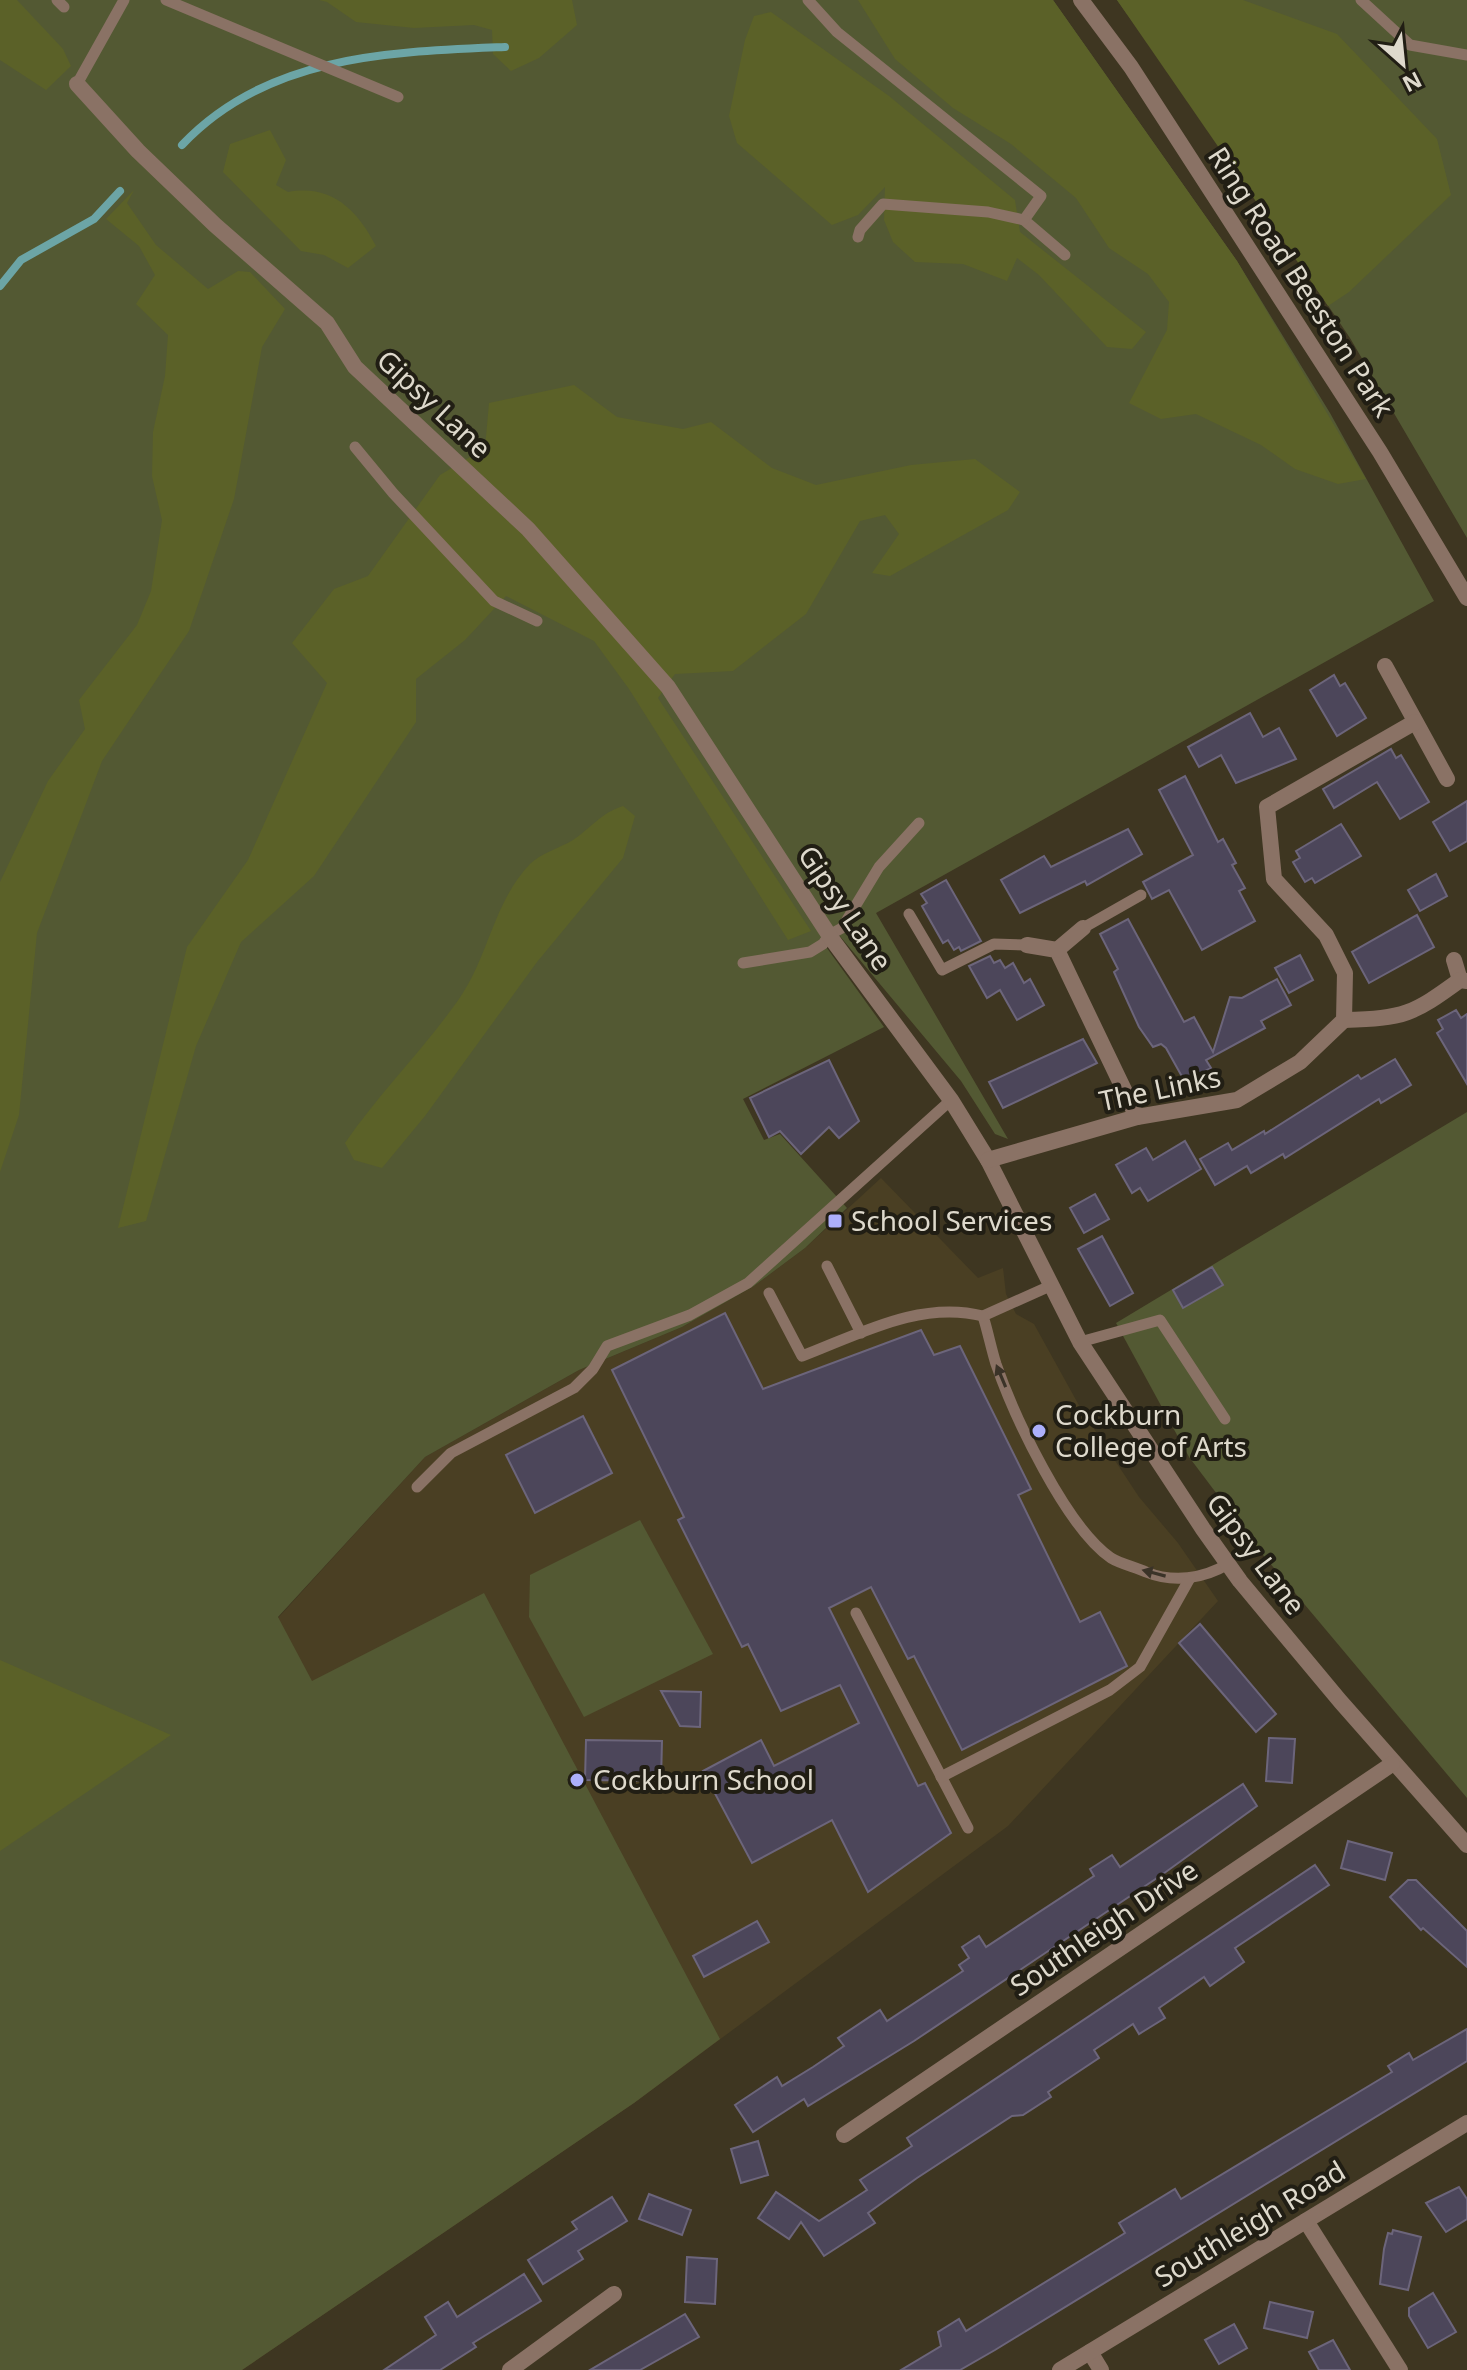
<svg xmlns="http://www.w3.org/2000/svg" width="1467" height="2370" viewBox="0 0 1467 2370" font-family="'Noto Sans',sans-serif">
	<rect width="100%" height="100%" fill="#3e3621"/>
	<path fill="#4a3f23" d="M881,1178L978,1278L1003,1268L1006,1294L1016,1314L1034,1324L1081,1409L1139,1497L1178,1543L1218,1601L1008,1826L634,2103L242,2370H0L171,1735L425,1457L579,1370L682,1327L754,1286L805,1248Z"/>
	<g fill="#535933">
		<path d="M0,0H1053L1237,261L1330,413L1434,601L876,913L1008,1139L995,1134L961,1081L839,935L824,944L884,1027L743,1099L764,1140L780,1134L847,1208L805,1248L754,1286L682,1327L579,1370L425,1457L278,1617L312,1681L484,1593L720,2039L634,2103L242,2370H0Z"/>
		<path d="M1117,0H1467V538L1350,338L1204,122Z"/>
		<path d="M1467,1112V1798L1263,1555L1189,1457L1116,1323Z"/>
		<path d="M640,1520L713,1654L584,1717L529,1617L530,1575Z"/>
	</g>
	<g fill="#5b6128">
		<path d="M0,0H17L63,49L71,66L46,90L0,60Z"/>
		<path d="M319,0H572L577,25L539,58L511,71L493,54L492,30L474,25L414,28L356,22L327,2Z"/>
		<path d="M858,0H1053L1237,261L1366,479L1338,484L1295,469L1261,445L1196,414L1161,419L1129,403L1167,330L1169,302L1148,274L1109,248L1076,198L1011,144L953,108L895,59Z"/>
		<path d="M1117,0H1243L1337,34L1437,139L1451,195L1349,292L1328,306Z"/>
		<path d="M771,12L889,96L1015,200L1020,232L1146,332L1132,349L1107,347L1039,275L1017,258L1007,281L963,264L915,262L893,242L884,220L885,187L858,215L832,225L737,143L729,116L745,40L754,16Z"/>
		<path d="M270,130L286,160L276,185L288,192C332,184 357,210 376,246L348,268L324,255L301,251L223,172L230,144Z"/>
		<path d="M134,190L127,203L156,245L208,289L238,271L250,272L285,309L262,347L234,499L189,631L102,761L37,933L19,1115L0,1172V882L48,781L85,729L79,700L137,625L151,591L162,520L152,476L153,432L165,376L168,335L136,304L155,275L139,246L106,219Z"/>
		<path d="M574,385L617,417L683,429L711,422L772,468L816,485L911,465L975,459L1020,492L1008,510L890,576L872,573L899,534L885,515L860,521L806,614L733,671L675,674L658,698L811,931L788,940L629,689L594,641L506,596L465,640L416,679V722L314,876L241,942L196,1046L146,1221L118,1228L187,947L248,860L327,683L292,643L334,589L368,576L440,475L485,448L489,403Z"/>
		<path d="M623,806L635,816L623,858L537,962L425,1116L382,1168L354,1160L345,1143C380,1092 424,1049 459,999C489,956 493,903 530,864C541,853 560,848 573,840C591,828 601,813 623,806Z"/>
		<path d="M0,1660L171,1735L0,1851Z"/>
	</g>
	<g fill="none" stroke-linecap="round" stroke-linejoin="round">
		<g stroke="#6ca5a6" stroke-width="8">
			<path d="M182,145C267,55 389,52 505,47"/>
			<path d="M0,286L21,260L94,219L120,191"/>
		</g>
	</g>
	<g fill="#4c465a" stroke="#6c657b" stroke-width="2">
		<path d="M1334,675L1340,686L1345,683L1366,718L1337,736L1310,690Z"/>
		<path d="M1250,713L1263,737L1279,728L1296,759L1236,783L1221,755L1199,767L1188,747Z"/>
		<path d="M1391,749L1396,758L1401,755L1429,802L1400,819L1377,782L1334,808L1323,789Z"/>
		<path d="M1185,776L1218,842L1223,839L1236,863L1232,865L1245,888L1239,891L1255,921L1202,950L1169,890L1152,899L1143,882L1193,855L1159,790Z"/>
		<path d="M1467,801V841L1450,851L1433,822Z"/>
		<path d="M1341,824L1361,856L1315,883L1312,878L1305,882L1293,862L1300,858L1296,851Z"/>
		<path d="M1128,829L1142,854L1087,885L1085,881L1020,913L1001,880L1044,856L1051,867Z"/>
		<path d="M1436,874L1447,896L1420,911L1408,890Z"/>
		<path d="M946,880L981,941L961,951L959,947L954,950L948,940L943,943L922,906L927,903L921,894Z"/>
		<path d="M1417,915L1434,947L1369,983L1352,952Z"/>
		<path d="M1128,919L1184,1022L1194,1017L1213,1052L1230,997L1242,998L1277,979L1291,1005L1261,1021L1265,1028L1206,1060L1211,1068L1185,1082L1166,1048L1161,1044L1153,1047L1139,1027L1114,972L1118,969L1100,934Z"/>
		<path d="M1300,955L1313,980L1289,993L1275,968Z"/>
		<path d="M990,956L994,963L1000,960L1005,968L1013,963L1024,983L1030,979L1044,1005L1017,1020L1000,990L987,998L969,966Z"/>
		<path d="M1456,1010L1461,1018L1467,1014V1084L1437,1033L1443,1029L1438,1020Z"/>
		<path d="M1083,1039L1097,1063L1003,1108L989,1082Z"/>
		<path d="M1395,1059L1411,1085L1381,1103L1379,1099L1285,1158L1283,1154L1251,1173L1247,1166L1215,1185L1200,1159L1228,1143L1232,1150L1264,1131L1265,1134L1358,1075L1361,1079Z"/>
		<path d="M829,1060L859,1121L839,1138L829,1127L801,1154L780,1131L769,1137L750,1098Z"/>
		<path d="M1185,1141L1201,1169L1148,1201L1140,1188L1132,1193L1116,1165L1146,1148L1153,1160Z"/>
		<path d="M1095,1194L1109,1219L1084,1233L1070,1208Z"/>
		<path d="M1102,1236L1133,1293L1110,1306L1078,1249Z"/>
		<path d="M1212,1267L1223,1285L1183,1308L1173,1290Z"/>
		<path d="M725,1313L763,1389L921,1330L934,1355L960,1346L1031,1489L1018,1495L1080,1622L1100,1612L1127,1666L962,1750L914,1656L908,1659L871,1587L829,1608L918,1786L925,1783L951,1833L868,1892L832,1820L752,1863L703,1771L761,1740L774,1766L859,1723L840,1685L781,1711L748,1644L742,1647L678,1520L684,1517L612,1370Z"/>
		<path d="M583,1416L612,1473L535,1513L506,1455Z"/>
		<path d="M1200,1624L1276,1714L1256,1732L1179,1643Z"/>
		<path d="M661,1691L701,1692L700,1727L680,1726Z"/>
		<path d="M1269,1738L1295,1739L1292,1783L1266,1781Z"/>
		<path d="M586,1740L662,1741L661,1781L585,1780Z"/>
		<path d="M1243,1784L1257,1806L1163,1874L914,2041L808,2106L804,2099L753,2132L735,2105L777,2077L782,2086L813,2067L844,2046L838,2038L880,2010L887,2021L963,1971L959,1965L969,1958L962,1947L979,1936L986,1947L1094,1876L1090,1869L1112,1855L1120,1867Z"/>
		<path d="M1348,1841L1392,1853L1385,1880L1341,1868Z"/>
		<path d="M1315,1865L1329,1885L1235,1948L1244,1962L1210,1986L1204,1977L1159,2008L1165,2018L1139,2034L1133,2024L1094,2050L1099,2058L1048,2092L1051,2097L1023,2115L1012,2116L917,2178L868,2213L875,2223L824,2256L801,2222L789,2239L758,2218L776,2192L819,2221L867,2190L860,2180L912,2146L907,2138Z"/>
		<path d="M1408,1880H1416L1467,1931V1967L1423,1928L1421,1930L1390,1897Z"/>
		<path d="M757,1921L769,1942L704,1977L693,1956Z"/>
		<path d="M1467,2029V2061L995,2350L960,2370H901L941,2346L938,2332L959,2319L966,2331L1125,2233L1119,2223L1175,2189L1181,2199L1392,2072L1388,2066L1409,2053L1413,2060Z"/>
		<path d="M758,2141L768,2175L741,2183L731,2149Z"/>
		<path d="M1459,2187L1467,2199V2219L1446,2232L1426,2203Z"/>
		<path d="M649,2194L691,2210L682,2235L639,2219Z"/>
		<path d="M612,2197L627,2221L578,2251L583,2259L543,2284L528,2260L577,2229L572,2222Z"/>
		<path d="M1393,2230L1421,2237L1408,2290L1380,2284L1384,2249L1388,2233L1392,2234Z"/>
		<path d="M687,2257L717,2259L715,2304L685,2302Z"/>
		<path d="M524,2274L541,2301L473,2343L476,2347L440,2370H384L436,2335L425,2317L448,2302L457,2317Z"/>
		<path d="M1433,2293L1456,2332L1428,2348L1409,2316V2308Z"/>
		<path d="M1270,2302L1313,2312L1307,2338L1264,2328Z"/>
		<path d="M685,2314L699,2337L640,2370H590Z"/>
		<path d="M1234,2324L1247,2348L1219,2364L1205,2340Z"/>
		<path d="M1333,2340L1350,2370H1319L1309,2352Z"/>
	</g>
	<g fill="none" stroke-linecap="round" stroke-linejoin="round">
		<g stroke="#8a7265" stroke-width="11">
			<path d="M57,0L64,7"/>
			<path d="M166,0L398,97"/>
			<path d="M808,0L837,32L1041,196L1024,220L1065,255"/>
			<path d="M1361,0L1410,45L1467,55"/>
			<path d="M77,84L124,0"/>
			<path d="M858,237L860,230L883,204L988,212L1024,220"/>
			<path d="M355,447L393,493L494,601L537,621"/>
			<path d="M909,914L942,970L994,944L1027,945"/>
			<path d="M1083,928L1141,895"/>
			<path d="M743,963L810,952L823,944L829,935L842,928L879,867L919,823"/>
			<path d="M827,1266L861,1333"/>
			<path d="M1050,1286L983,1316C988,1332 991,1348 996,1364C1014,1416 1066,1527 1111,1558C1121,1564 1135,1567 1146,1572C1173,1583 1203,1579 1228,1564"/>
			<path d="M769,1293L802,1356C860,1334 920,1300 983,1316"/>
			<path d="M1080,1342L1160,1320L1225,1419"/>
			<path d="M417,1487L451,1453L574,1388L593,1369L607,1346L690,1315L748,1283L951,1100"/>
			<path d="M856,1613L968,1828"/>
			<path d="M941,1777L1110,1690L1140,1667L1190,1578"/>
		</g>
		<g stroke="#8a7265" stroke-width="16">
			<path d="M77,84L138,151L215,225L327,323L355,367L528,529L668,687L831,938L951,1100L988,1160L1080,1342L1203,1529L1240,1581L1340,1701L1467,1845"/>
			<path d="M1385,666L1447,779"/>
			<path d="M1027,945L1057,950L1137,1117"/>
			<path d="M1057,950L1083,928"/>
			<path d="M1454,960L1460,980"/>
			<path d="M1344,1020C1405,1018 1412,1015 1460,980L1467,981"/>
			<path d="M988,1160L1137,1117L1237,1100L1300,1062L1344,1020L1345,973L1326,935L1274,879L1267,807L1415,722"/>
			<path d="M844,2135L1392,1764"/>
			<path d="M1306,2221L1400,2370"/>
			<path d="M1090,2352L1101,2370"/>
			<path d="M510,2370L614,2294"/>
			<path d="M1060,2370L1467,2123"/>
		</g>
		<path stroke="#8a7265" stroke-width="16" d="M1081,0L1131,67L1380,452L1467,598"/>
	</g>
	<defs><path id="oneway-solid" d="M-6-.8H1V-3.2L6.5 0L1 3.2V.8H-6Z" transform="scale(2)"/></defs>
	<g fill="#3b3328">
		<use href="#oneway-solid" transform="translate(1001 1376) rotate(-113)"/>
		<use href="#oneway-solid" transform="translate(1154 1573) rotate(-165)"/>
	</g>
	<g fill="#acaffb" stroke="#211e14" stroke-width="3">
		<rect x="827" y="1213" width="16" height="16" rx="4"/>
		<circle cx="1039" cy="1431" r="8"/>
		<circle cx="577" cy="1780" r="8"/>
	</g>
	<g text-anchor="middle" stroke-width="8" stroke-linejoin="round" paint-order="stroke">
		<g font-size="28" fill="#ded9cc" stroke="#211e14">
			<text transform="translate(1301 282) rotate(57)" y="10">Ring Road Beeston Park</text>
			<text transform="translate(434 404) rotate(43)" y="10">Gipsy Lane</text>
			<text transform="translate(845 908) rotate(56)" y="10">Gipsy Lane</text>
			<text transform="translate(1160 1089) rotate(-12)" y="10">The Links</text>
			<text transform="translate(1256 1554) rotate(53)" y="10">Gipsy Lane</text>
			<text transform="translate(1104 1928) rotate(-34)" y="10">Southleigh Drive</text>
			<text transform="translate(1250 2224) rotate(-31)" y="10">Southleigh Road</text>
		</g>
		<g font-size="28" fill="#ded9cc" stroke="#211e14" text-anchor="start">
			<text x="851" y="1231">School Services</text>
			<text x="1055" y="1425">Cockburn<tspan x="1055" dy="32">College of Arts</tspan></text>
			<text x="593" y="1790">Cockburn School</text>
		</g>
	</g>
	<g transform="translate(1403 64) rotate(153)" stroke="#211e14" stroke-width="6" paint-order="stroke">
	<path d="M0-6L14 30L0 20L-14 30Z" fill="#ded9cc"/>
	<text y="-12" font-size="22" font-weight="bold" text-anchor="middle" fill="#ded9cc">N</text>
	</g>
</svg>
